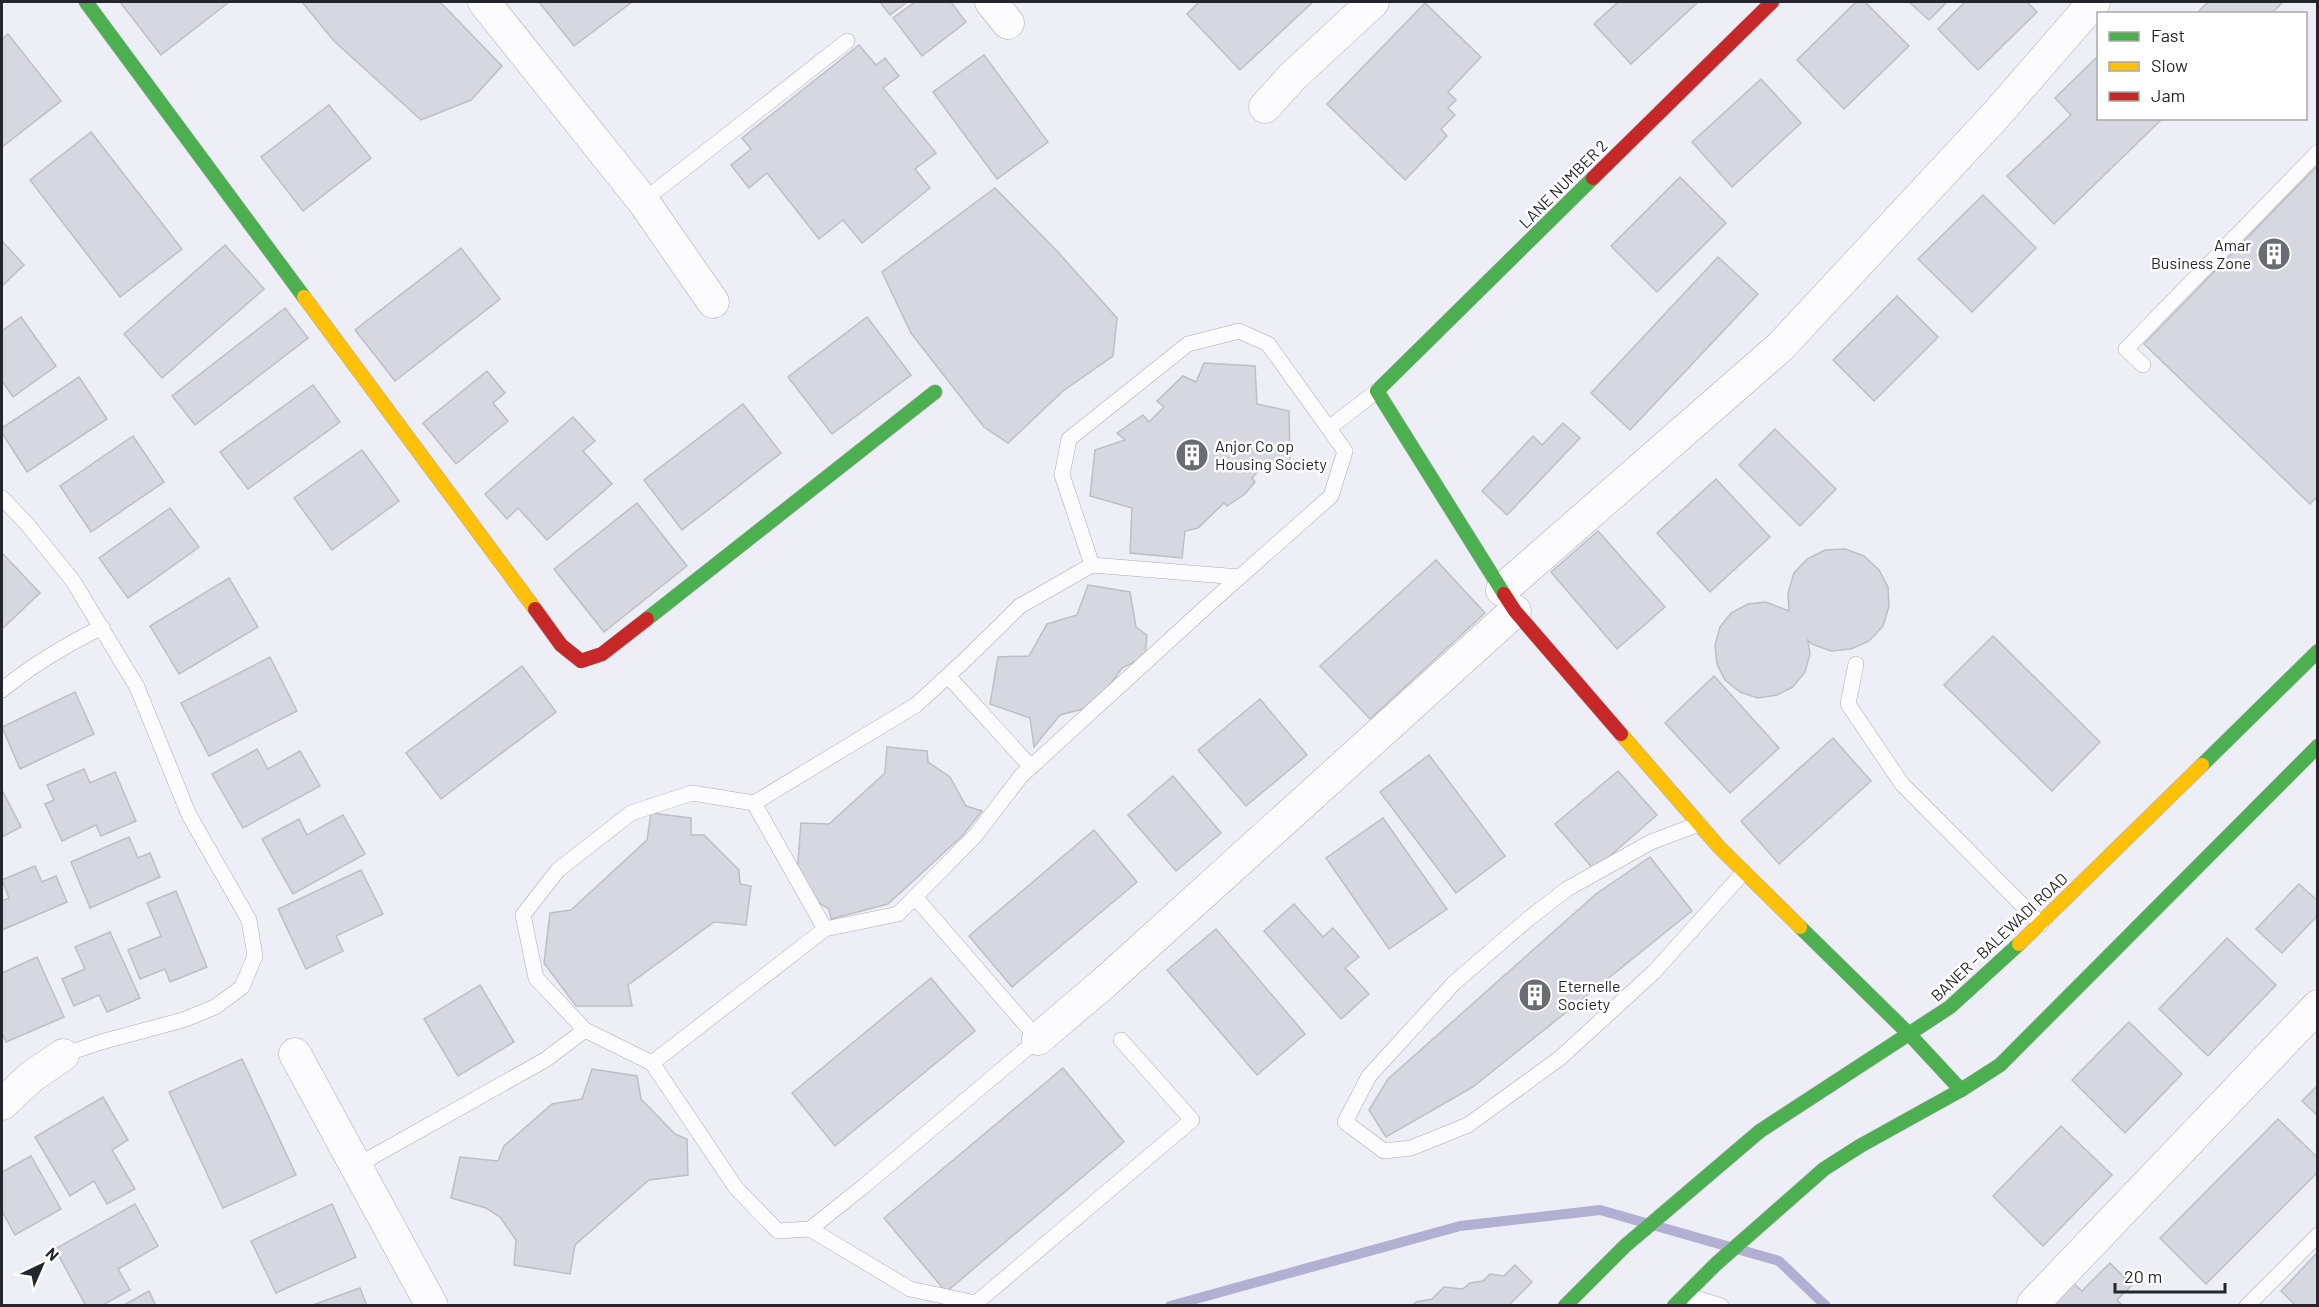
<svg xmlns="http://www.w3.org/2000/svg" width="2319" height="1307" viewBox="0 0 2319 1307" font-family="Barlow,sans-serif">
	<rect width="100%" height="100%" fill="#eeeef7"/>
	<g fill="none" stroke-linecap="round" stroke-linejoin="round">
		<path stroke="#b1afd2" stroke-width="10" d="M1170,1306L1460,1226L1600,1210L1779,1261L1826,1306"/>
	</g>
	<g fill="#d7d7e2" stroke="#bebec5" stroke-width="1.5">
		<path d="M120,2H229L161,55Z"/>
		<path d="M302,2H440L502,66L471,100L421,120L334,41Z"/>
		<path d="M539,2H632L574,46Z"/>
		<path d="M880,2H907L890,15Z"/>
		<path d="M915,2H951L966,22L922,56L893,18Z"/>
		<path d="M1199,2H1313L1240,70L1187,14Z"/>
		<path d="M1618,2H1698L1631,64L1594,24Z"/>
		<path d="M1856,2H1865L1909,46L1844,109L1797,60Z"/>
		<path d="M1909,2H1947L1929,20Z"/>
		<path d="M1965,2H2027L2037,12L1978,70L1938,29Z"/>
		<path d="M2208,2H2283L2271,14H2196Z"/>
		<path d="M1425,3L1481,57L1448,92L1456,100L1448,108L1455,115L1441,129L1447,136L1405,180L1327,104Z"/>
		<path d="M8,34L61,101L2,147V39Z"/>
		<path d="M859,45L876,65L885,58L899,76L883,88L936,153L915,169L930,188L862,243L843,220L819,239L767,173L749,188L731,165L751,149L742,138Z"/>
		<path d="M984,55L1048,142L997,179L933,92Z"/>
		<path d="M2098,56V118H2158L2160,121L2054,224L2007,176L2071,115L2055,98Z"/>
		<path d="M1761,79L1801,123L1732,187L1692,142Z"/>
		<path d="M329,105L371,158L303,211L261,157Z"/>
		<path d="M91,132L182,249L120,297L30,180Z"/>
		<path d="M2318,165V496L2310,504L2144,344Z"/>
		<path d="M1680,177L1726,223L1657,292L1611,246Z"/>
		<path d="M995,188L1057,251L1117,318L1113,356L1063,391L1008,443L984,427L911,333L882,272Z"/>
		<path d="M1983,195L2036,248L1972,312L1918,259Z"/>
		<path d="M2,241L24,265L2,286Z"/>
		<path d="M225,245L264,289L162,378L124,334Z"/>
		<path d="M461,248L500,299L395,381L355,330Z"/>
		<path d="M1718,257L1758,294L1630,430L1591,393Z"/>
		<path d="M1897,296L1938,337L1874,401L1833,360Z"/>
		<path d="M285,308L308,338L195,425L172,396Z"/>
		<path d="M21,317L56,366L13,397L2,381V331Z"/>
		<path d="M867,317L911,375L832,434L788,377Z"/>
		<path d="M1204,363L1255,366L1257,404L1289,411L1290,461L1265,464L1252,478L1255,482L1245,494L1227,506L1224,503L1198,528L1185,531L1182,558L1130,553L1132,508L1090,496L1095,450L1125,440L1117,433L1143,415L1149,422L1164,407L1157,401L1183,376L1196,382Z"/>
		<path d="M487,371L505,393L493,403L508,421L456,464L423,423Z"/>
		<path d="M79,377L107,419L27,472L2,433V428Z"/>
		<path d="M313,385L340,422L248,489L220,452Z"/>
		<path d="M743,404L781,453L682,530L644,480Z"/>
		<path d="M573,417L595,441L583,451L612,484L547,540L518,508L507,519L485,494Z"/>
		<path d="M1563,423L1580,438L1507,515L1482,491L1533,436L1542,445Z"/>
		<path d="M1775,429L1836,489L1800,526L1739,465Z"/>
		<path d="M133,436L164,482L91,532L60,486Z"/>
		<path d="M362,450L399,501L332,550L294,498Z"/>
		<path d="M1716,479L1770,537L1710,592L1657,533Z"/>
		<path d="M637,503L687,566L604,632L554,569Z"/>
		<path d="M170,508L199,547L128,598L99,558Z"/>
		<path d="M1598,531L1665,607L1617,649L1551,572Z"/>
		<path d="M1845,549L1864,556L1879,570L1888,587L1889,607L1883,626L1869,641L1851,649L1831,651L1812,644L1808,640L1810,654L1805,672L1793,687L1777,695L1758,698L1740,692L1725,680L1717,664L1715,645L1720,627L1731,613L1748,604L1766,602L1789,611L1788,593L1794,573L1807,559L1825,550Z"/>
		<path d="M2,553L40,593L2,629Z"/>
		<path d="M1436,560L1485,613L1370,719L1320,666Z"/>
		<path d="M229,578L258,627L179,674L150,626Z"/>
		<path d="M1088,585L1130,592L1136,627L1147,635L1145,656L1122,668L1106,690L1083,709L1060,715L1034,747L1030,718L990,704L998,657L1029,656L1047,624L1077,615Z"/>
		<path d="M1993,636L2100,742L2052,791L1944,685Z"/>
		<path d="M270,657L297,711L209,756L181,703Z"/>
		<path d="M522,666L556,712L441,799L406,753Z"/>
		<path d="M1714,676L1779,748L1730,793L1665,723Z"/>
		<path d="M75,692L94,734L20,769L2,727Z"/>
		<path d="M1260,699L1307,755L1246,806L1198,750Z"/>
		<path d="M1833,738L1871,781L1779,864L1741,821Z"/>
		<path d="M887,747L927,751L928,762L950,777L966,806L982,811L962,836L888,904L831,919L829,909L811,898L797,874L801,823L829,824L885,773Z"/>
		<path d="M257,749L268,769L300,751L320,786L243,828L212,774Z"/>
		<path d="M1429,755L1505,856L1456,893L1380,792Z"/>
		<path d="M84,769L90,783L115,772L136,821L101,836L96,825L62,841L45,804L54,800L47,785Z"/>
		<path d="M1618,771L1657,815L1594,870L1555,824Z"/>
		<path d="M1173,776L1221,833L1176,871L1128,815Z"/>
		<path d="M2,790L21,827L2,837Z"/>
		<path d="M651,813L691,818V835H704L739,870L740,884L751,886L746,925L714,922L628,985L632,1006H576L544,963L550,913L571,910L647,840Z"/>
		<path d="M343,815L365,854L293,894L262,839L299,819L307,835Z"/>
		<path d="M1383,818L1447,909L1389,949L1326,858Z"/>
		<path d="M1094,830L1137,882L1012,987L969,936Z"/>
		<path d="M129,837L138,858L150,853L160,877L90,908L71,862Z"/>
		<path d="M1650,857L1692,911L1473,1087L1386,1137L1369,1110L1388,1079L1596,894Z"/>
		<path d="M35,866L42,882L56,876L67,902L2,930V901L9,898L2,880Z"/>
		<path d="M361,870L383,914L336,936L343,951L306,969L278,909Z"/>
		<path d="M2299,884L2318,901V915L2282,953L2256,929Z"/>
		<path d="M176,891L207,967L170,982L165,969L140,979L128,950L161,936L147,903Z"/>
		<path d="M1294,904L1323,937L1333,928L1359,957L1345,968L1369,994L1341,1019L1264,931Z"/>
		<path d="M1216,929L1305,1034L1257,1075L1167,970Z"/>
		<path d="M110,932L140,998L107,1012L99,995L74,1006L62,979L85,969L75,947Z"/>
		<path d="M2227,938L2276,985L2208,1056L2159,1009Z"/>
		<path d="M37,957L64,1017L6,1042L2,1033V973Z"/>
		<path d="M931,978L975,1031L835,1146L792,1093Z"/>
		<path d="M480,985L514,1042L458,1076L424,1019Z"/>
		<path d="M2129,1022L2182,1074L2125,1133L2072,1080Z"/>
		<path d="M242,1059L296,1175L223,1208L169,1092Z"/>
		<path d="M1063,1068L1124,1142L946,1292L884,1218Z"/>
		<path d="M592,1069L637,1076L641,1099L675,1134L687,1139L688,1175L649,1180L575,1245L570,1274L514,1265L516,1240L500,1217L486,1208L451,1198L460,1157L498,1161L504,1146L552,1104L582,1099Z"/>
		<path d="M2318,1085V1116L2302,1101Z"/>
		<path d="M103,1097L128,1140L112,1150L135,1189L107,1204L94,1181L70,1196L35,1137Z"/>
		<path d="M2278,1119L2318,1158V1172L2206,1284L2160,1238Z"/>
		<path d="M2061,1126L2112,1175L2043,1246L1993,1196Z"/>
		<path d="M31,1156L61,1209L15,1235L2,1211V1172Z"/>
		<path d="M135,1204L158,1246L118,1269L130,1290L101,1306H86L55,1249Z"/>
		<path d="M332,1204L356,1257L276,1293L251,1241Z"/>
		<path d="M2318,1252V1306H2296L2281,1291Z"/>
		<path d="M2110,1263L2132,1285L2117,1300L2121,1304L2120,1306H2049L2071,1281L2082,1291Z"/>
		<path d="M1515,1265L1532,1282L1508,1306H1412L1416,1302L1432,1299L1444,1287L1463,1289L1470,1283L1483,1281L1490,1274L1504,1276Z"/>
		<path d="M360,1288L367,1306H310Z"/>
		<path d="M149,1291L156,1306H122Z"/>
	</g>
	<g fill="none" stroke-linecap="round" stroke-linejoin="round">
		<defs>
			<g id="lane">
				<path d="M643,201L847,41"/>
				<path d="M2143,365L2126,349L2318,152"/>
				<path d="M1329,428L1377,391"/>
				<path d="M2,498L27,524L73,581L137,687L189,815L249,920L255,956L242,987L215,1007L183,1020L101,1042L63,1055"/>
				<path d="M1092,565L1239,577"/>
				<path d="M1856,664L1848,704L1902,784L2041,924"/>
				<path d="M948,676L1031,767"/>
				<path d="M2,690C33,664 66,645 102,627"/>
				<path d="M754,803L825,929"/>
				<path d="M1699,824L1651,842L1567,889L1527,920L1454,983L1369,1076L1345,1122L1384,1151L1411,1148L1468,1125L1560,1058L1654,972L1744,872"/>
				<path d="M652,1063L825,929L898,914L975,836L1021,776L1207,606L1331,496L1345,451L1268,344L1239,331L1188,344L1069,439L1062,475L1092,565L1020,606L965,660L916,705L754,803L692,793L631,813L558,870L523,915L536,978L585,1030L652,1063L736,1188L778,1231L810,1229L864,1186L1038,1039L915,897"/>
				<path d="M356,1166L545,1060L585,1030"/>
				<path d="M810,1229L910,1289L976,1303L1192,1120L1121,1040"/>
				<path d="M1686,1295L1721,1306"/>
				<path d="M2247,1306L2318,1235"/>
			</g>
			<g id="street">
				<path d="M484,2L643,201L713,302"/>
				<path d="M991,2L1008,23"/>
				<path d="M1265,107L1292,77L1373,2"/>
				<path d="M1502,590L1780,347L1996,115L2094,2"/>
				<path d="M1038,1039L1104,983L1515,611"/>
				<path d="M295,1054L432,1306"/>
				<path d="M2,1104L31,1077L63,1055"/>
				<path d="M2033,1304L2318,1006"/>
			</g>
			<g id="fast">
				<path d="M86,2L304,297"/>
				<path d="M1504,594L1377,391L1593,178"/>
				<path d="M647,619L935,392"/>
				<path d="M2202,765L2318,651"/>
				<path d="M1800,927L1910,1035L1961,1090"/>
				<path d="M1565,1306L1625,1246L1760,1131L1950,1007L2019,944"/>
				<path d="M1674,1306L1716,1264L1824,1169L1860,1146L1961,1090L2000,1065L2318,746"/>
			</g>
			<g id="slow">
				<path d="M304,297L535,609"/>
				<path d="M1621,734L1719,847L1800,927"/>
				<path d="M2019,944L2202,765"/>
			</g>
			<g id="jam">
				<path d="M1593,178L1772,2"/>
				<path d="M1504,594L1515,611L1621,734"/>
				<path d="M535,609L561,645L581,661L602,654L647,619"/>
			</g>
		</defs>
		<use href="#lane" stroke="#acabb3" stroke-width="16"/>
		<use href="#street" stroke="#acabb3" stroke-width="33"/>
		<use href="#fast" stroke="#acabb3" stroke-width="15"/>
		<use href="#slow" stroke="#acabb3" stroke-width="15"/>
		<use href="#jam" stroke="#acabb3" stroke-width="15"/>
		<use href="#lane" stroke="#fcfcfe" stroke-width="15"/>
		<use href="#street" stroke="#fcfcfe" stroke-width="32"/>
		<use href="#fast" stroke="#4caf50" stroke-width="14"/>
		<use href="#slow" stroke="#ffc107" stroke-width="14"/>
		<use href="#jam" stroke="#c62828" stroke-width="14"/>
	</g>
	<defs>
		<symbol id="building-disc" viewBox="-11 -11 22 22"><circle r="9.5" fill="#6b6b74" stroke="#fff"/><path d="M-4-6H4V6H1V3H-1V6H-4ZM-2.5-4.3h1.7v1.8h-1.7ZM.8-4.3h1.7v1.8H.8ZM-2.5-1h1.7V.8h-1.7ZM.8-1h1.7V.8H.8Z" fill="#fff"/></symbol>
	</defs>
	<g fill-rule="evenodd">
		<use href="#building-disc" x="2255" y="235" width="38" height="38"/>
		<use href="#building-disc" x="1173" y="436" width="38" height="38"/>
		<use href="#building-disc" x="1516" y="976" width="38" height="38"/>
	</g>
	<g text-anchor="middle" stroke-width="5" stroke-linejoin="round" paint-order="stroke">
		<g font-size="16" fill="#25252d" stroke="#fff">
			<text transform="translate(1563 184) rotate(-45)" y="6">LANE NUMBER 2</text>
			<text transform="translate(1999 937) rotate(-43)" y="6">BANER - BALEWADI ROAD</text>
		</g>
		<g font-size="16" fill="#25252d" stroke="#fff" text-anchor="start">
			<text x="2251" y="251" text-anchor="end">Amar<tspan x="2251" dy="18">Business Zone</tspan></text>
			<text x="1215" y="452">Anjor Co op<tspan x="1215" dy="18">Housing Society</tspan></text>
			<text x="1558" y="992">Eternelle<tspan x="1558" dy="18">Society</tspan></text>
		</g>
	</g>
	<rect width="2319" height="1307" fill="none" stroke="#25252d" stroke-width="6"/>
	<rect x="2097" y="12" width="210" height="108" fill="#ffffff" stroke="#a8a8ab" stroke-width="1.5"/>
	<rect x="2109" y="32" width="30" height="9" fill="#4caf50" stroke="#a8a8ab" stroke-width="1.5"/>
	<text x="2151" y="42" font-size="18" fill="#25252d">Fast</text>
	<rect x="2109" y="62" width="30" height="9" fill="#ffc107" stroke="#a8a8ab" stroke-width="1.5"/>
	<text x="2151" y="72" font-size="18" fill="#25252d">Slow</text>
	<rect x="2109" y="92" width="30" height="9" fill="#c62828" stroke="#a8a8ab" stroke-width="1.5"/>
	<text x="2151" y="102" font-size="18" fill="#25252d">Jam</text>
	<g transform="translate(42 1265) rotate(44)" stroke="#ffffff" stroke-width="4.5" paint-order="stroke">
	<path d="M0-4.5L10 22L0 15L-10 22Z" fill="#25252d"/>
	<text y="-9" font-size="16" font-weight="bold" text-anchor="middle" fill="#25252d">N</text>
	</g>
	<path d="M2115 1283v9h110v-9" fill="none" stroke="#25252d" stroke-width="3"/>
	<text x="2124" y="1283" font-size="18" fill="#25252d" stroke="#ffffff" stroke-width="4.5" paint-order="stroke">20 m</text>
</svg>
